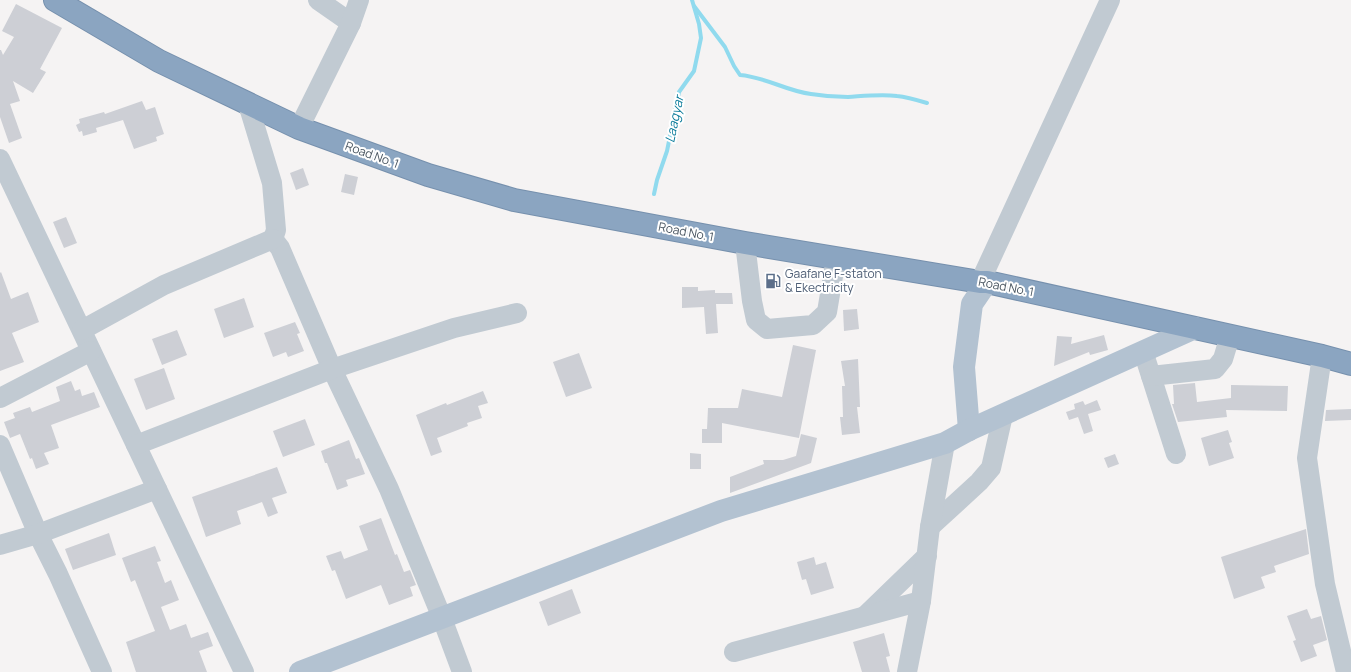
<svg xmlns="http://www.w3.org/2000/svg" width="1351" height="672" viewBox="0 0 1351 672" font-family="Manrope,sans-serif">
	<rect width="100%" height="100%" fill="#f5f3f3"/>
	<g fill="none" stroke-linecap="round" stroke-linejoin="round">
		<g stroke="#90daee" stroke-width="4">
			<path d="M694,6L725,47L734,66L740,75C766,77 786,91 811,94C823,96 836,97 848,97C864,96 881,94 897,96C907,97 917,100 927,103"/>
			<path d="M654,194L657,180L667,151L679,92L694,71L701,38L699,24L692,0"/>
		</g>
	</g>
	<g fill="#cdcfd5">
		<path d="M16,4L62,28L40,69L46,72L33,93L13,81L20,101L10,104L22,138L9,143L0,117V50H1L3,55L14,37L2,31Z"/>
		<path d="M142,101L146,110L155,107L164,134L156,137L157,141L134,149L123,120L96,128L97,132L83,136L82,131L79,132L76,125L80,123L79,119L104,112L105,114Z"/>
		<path d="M303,168L309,185L296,190L290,173Z"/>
		<path d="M345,174L358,177L354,195L341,192Z"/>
		<path d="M66,217L77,243L64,248L53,222Z"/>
		<path d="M1,272L11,299L28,292L39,322L12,333L24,362L0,371V273Z"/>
		<path d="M682,287H698V291L715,290V293H732L733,304H716L718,333L706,334L704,307L682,308Z"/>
		<path d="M244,298L254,327L224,338L214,309Z"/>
		<path d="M857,309L859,329L844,331L843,310Z"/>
		<path d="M295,322L300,333L297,334L304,351L288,357L286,352L273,357L264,333Z"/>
		<path d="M177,330L187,355L162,365L152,339Z"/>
		<path d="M1104,335L1108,350L1090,355L1089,352L1054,366L1057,336L1072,337L1071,344Z"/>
		<path d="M793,345L816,350L799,438L722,423V443H702V429H707L708,408H738L742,389L782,397Z"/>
		<path d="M579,353L592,388L566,397L553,362Z"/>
		<path d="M858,359L860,407H857L860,433L842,435L840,417H843L842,386H845L841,361Z"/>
		<path d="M164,368L175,399L146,410L134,379Z"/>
		<path d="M71,381L75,391L80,389L82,396L94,392L100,407L51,425L59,448L44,453L49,464L36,469L32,458L30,459L20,434L10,438L4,422L15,418L13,413L30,407L32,412L60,401L56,387Z"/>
		<path d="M1195,383L1197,402L1231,398V385L1288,386L1287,411L1226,410L1227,417L1178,422L1172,404H1174L1173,385Z"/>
		<path d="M483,391L488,403L478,406L482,418L467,423L468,426L437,438L442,452L431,456L416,415L446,403L447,405Z"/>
		<path d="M1097,400L1101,410L1088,414L1093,431L1084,434L1078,417L1069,420L1066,412L1075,409L1074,404L1083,401L1085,405Z"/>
		<path d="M1351,409V420L1325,421L1326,410Z"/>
		<path d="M305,419L315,445L283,457L273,431Z"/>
		<path d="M1228,430L1232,442L1229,443L1234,458L1209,466L1201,438Z"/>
		<path d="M801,434L817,438L811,463L730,493V477L764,464L763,460H783L796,456Z"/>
		<path d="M349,440L356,459L359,458L365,474L346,480L348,486L337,490L327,463H325L321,451Z"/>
		<path d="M690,453L701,454V469H690Z"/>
		<path d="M1115,454L1119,464L1108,468L1104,458Z"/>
		<path d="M277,467L287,493L272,498L278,513L268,517L262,502L237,511L241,524L206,537L192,497Z"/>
		<path d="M381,518L395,555L397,554L404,572L410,570L416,585L410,587L413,596L389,605L381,585L346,599L335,570L332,571L326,556L341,551L344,559L368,550L359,526Z"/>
		<path d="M1306,529L1309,554L1274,566L1276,572L1261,577L1265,588L1234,599L1221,557Z"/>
		<path d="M109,533L116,555L73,570L65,549Z"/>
		<path d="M155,546L161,561L157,562L165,583L171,580L179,600L161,607L170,630L186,624L191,638L208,632L213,646L199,651L207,672H136L126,642L155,631L135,580L131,582L122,558Z"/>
		<path d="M814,557L816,565L826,562L834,588L811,595L806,579L802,580L797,562Z"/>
		<path d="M572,589L581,613L548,626L539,602Z"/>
		<path d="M1307,609L1311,619L1321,616L1327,640L1313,645L1317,656L1301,662L1293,641L1296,640L1287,616Z"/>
		<path d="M884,633L890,656L886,657L890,672H862L853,642Z"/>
	</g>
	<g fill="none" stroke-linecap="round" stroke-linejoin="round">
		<defs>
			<path id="highway" d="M55,0L159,61L299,128L428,175L514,200L745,243L980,282H987L1322,356L1351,364"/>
		</defs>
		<use href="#highway" stroke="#7690ad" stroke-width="24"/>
		<g stroke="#c1cad2" stroke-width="20">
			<path d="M318,0L351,23"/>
			<path d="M248,104L272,183L276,230L273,239"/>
			<path d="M299,128L351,23L359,0"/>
			<path d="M0,159L244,672"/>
			<path d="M273,239L280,248L332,369L389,489L440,613L462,672"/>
			<path d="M745,243L752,301L756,320L767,329L813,325L827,312L836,258"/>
			<path d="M980,282L1110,0"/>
			<path d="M82,330L164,285L273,239"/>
			<path d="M1143,351L1176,454"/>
			<path d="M1322,356L1307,458L1325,584L1346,672"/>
			<path d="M1151,376L1215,369L1223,359L1230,336"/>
			<path d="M0,398L91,351"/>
			<path d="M0,445L38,534L58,574L102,672"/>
			<path d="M136,445L332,369L454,328L517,313"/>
			<path d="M930,527L979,482L991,468L1003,415"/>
			<path d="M0,545L38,534L157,489"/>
			<path d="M865,616L927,556"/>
			<path d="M734,652L921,601"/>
			<path d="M907,672L921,601L930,527L945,443"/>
		</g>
		<g stroke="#b3c2d1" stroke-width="22">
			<path d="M969,430L964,367L972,304L987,282"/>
			<path d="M300,672L721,511L945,443L969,430L1195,328"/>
		</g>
		<use href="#highway" stroke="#8ba5c1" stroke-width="22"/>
	</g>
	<defs>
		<symbol id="fuel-bare" viewBox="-9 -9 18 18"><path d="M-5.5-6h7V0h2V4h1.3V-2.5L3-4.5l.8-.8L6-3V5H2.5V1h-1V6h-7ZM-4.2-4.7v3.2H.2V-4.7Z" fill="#5c6f8a" stroke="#fff" stroke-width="2.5" paint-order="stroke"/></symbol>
	</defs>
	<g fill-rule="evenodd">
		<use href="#fuel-bare" x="762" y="270" width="22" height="22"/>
	</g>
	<g text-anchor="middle" stroke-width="4" stroke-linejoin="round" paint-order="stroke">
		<g font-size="12" fill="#4a5661" stroke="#fff">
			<text transform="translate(372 155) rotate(20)" y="4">Road No. 1</text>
			<text transform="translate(686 232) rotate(11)" y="4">Road No. 1</text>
			<text transform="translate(1006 287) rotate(11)" y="4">Road No. 1</text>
		</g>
		<g font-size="12" fill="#4e5e75" stroke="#fff" text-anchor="start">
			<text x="785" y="278">Gaafane F-staton<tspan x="785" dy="14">&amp; Ekectricity</tspan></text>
		</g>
		<g font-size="13" font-style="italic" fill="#0c7c9b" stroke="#fff">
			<text transform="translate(674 119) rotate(-78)" y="5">Laagyar</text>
		</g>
	</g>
</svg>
